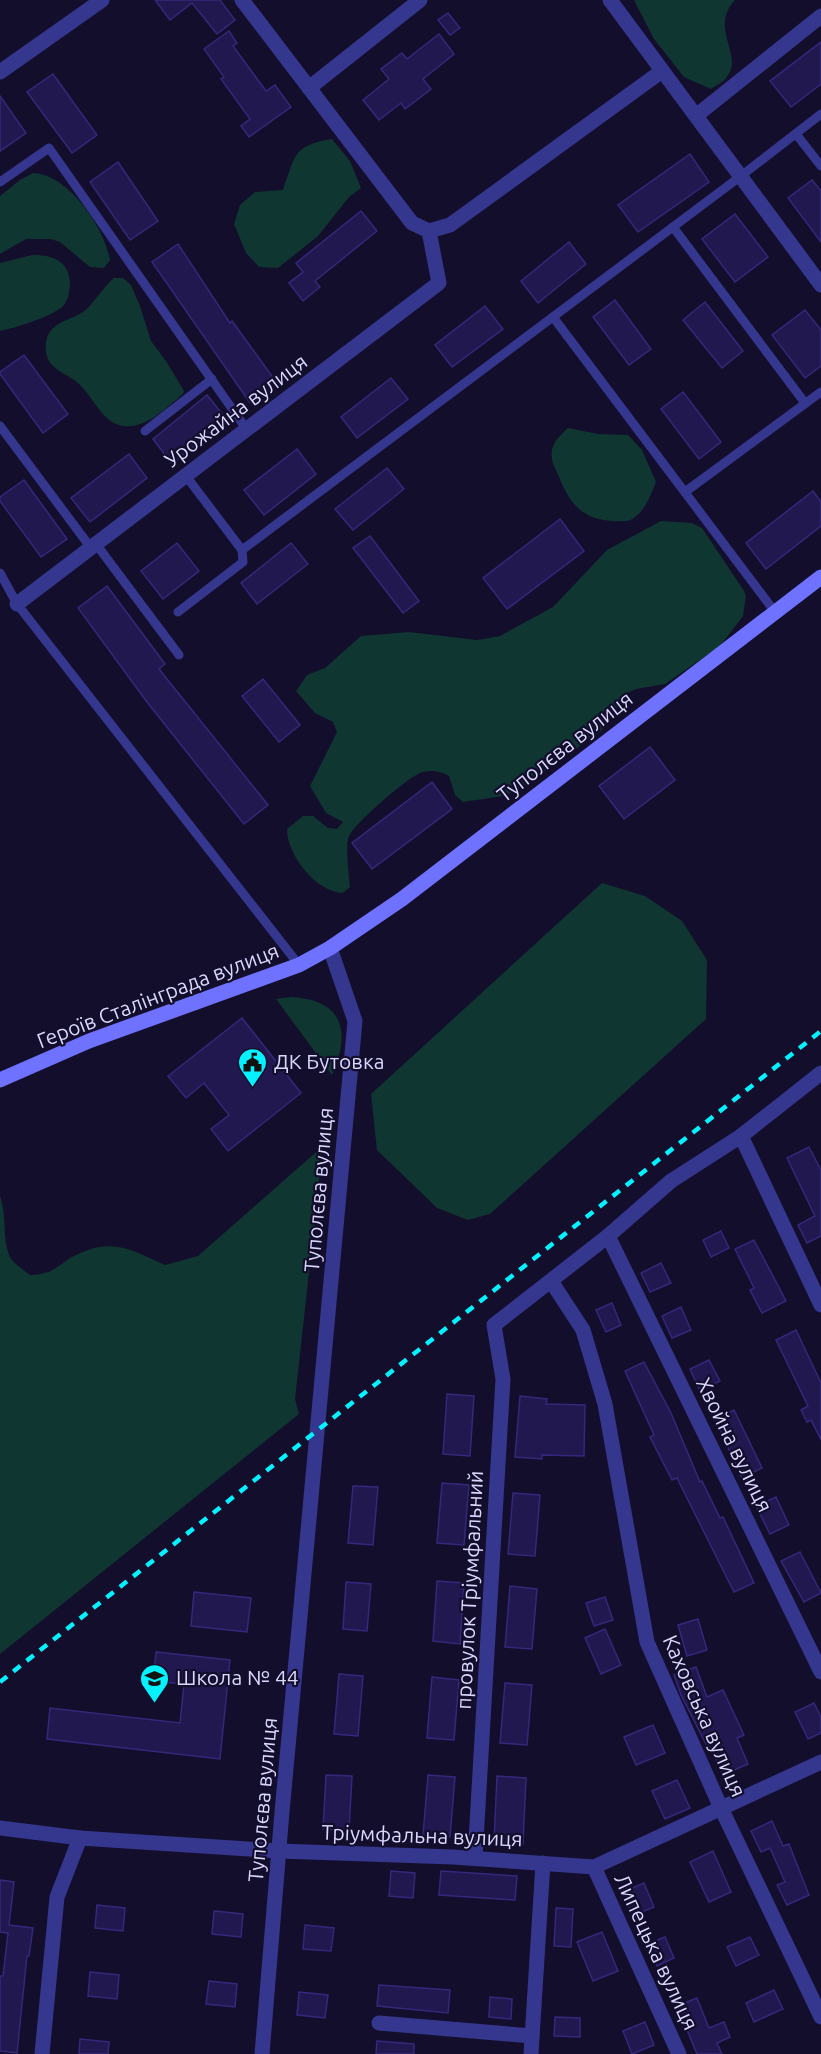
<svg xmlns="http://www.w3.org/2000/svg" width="821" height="2054" viewBox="0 0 821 2054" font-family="Ubuntu,sans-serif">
	<rect width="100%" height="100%" fill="#120e2b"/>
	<g fill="#103632">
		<path d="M634,0H735C708,29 746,56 726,78C722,83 715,86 711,89L684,77L654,39Z"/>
		<path d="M332,139L350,161L361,188L349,197L318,236L278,268L259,267L246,253L234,224L240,205L255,192L283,190C296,155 292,146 332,139Z"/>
		<path d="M33,173C68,174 105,228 110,260L104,268L90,267L60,242L51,239H26L0,254V196L20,180Z"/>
		<path d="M32,255C54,255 70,261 70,286C69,293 68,302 62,307C50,317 15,328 0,331V263Z"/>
		<path d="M114,278H123L131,285L140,306L151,341L166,361L184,391L183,394C166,408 146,429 123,426C103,424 92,395 78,383C70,376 58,372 51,364C46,358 44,346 47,338C52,322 71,320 83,312C94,304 102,288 114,278Z"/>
		<path d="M568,428L598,434L628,435L642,450L656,482C651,494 646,509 635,517C628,523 621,521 612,521C582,519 570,504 559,477C555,468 550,460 552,450C554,440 562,434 568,428Z"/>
		<path d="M661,521L692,523L702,528L744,591L746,596L743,616L720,646L665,684L636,689L627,693L600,732L521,788L503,796L463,802L455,795L449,776C440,771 428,769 418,774C404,781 356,822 349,836C345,845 349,876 350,887L343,893C316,892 287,855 287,829L303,816H313L328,828L337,829L343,822L326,813L310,786L337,732L333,722L315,713L296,691L307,675L325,668L361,636L409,632L477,640L500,636L553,607L607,550Z"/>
		<path d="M602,883L645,896L682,921L707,960L706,1019L490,1214L468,1220L437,1208L377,1150L371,1094Z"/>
		<path d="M291,997C344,1000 351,1032 332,1075L276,999Z"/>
		<path d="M323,1146L295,1399L299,1414L0,1654V1196C7,1215 2,1236 9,1255C12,1263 24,1270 30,1275C56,1274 56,1265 76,1255C112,1237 132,1250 165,1265L198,1256Z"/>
	</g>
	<g fill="#20184e" stroke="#35287c" stroke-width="1.5">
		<path d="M155,0H220L235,20L217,34L192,3L170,20Z"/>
		<path d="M448,13L460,28L450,35L438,20Z"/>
		<path d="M229,31L237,43L233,46L266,91L275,85L291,107L249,137L241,126L250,119L221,79L224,77L204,49Z"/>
		<path d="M439,34L454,54L423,79L431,89L405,109L401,103L379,120L363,100L389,79L381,69L402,53L407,59Z"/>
		<path d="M821,42V84L791,107L770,81Z"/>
		<path d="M53,74L97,135L72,153L27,92Z"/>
		<path d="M0,96L26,133L0,151Z"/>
		<path d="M690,154L709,182L638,232L618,205Z"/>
		<path d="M118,162L158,221L130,240L90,182Z"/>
		<path d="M812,180L821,191V242L788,198Z"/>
		<path d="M361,211L377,231L315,281L320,287L303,301L289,283L303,272L296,263Z"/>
		<path d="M735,214L768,257L735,282L702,239Z"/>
		<path d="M569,242L586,264L538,303L521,281Z"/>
		<path d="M178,244L230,323L232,321L277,383L250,403L152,262Z"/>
		<path d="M615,300L651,349L629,365L593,317Z"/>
		<path d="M705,302L743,351L722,368L683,320Z"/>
		<path d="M485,306L503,329L452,367L435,345Z"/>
		<path d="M805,310L821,330V366L805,378L772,335Z"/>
		<path d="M24,355L68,414L43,433L0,374V372Z"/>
		<path d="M391,378L408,399L357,438L341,417Z"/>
		<path d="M683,392L721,442L699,459L661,409Z"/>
		<path d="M207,395L227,420L172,464L153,439Z"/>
		<path d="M297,449L316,474L264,515L244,490Z"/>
		<path d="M129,454L147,478L90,522L71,498Z"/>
		<path d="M387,468L404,489L353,530L335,509Z"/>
		<path d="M24,480L67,539L41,557L0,501V497Z"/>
		<path d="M813,491L821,502V526L766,569L746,543Z"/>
		<path d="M560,519L584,551L507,609L483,578Z"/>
		<path d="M370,536L419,601L403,613L353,548Z"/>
		<path d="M177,543L199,571L163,599L141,571Z"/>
		<path d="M291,543L308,564L257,604L241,583Z"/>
		<path d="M107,586L165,664L159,669L268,805L244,824L147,702L78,608Z"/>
		<path d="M263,679L300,725L279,742L242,696Z"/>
		<path d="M650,747L675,780L624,819L599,786Z"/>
		<path d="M432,782L452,809L372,869L352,843Z"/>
		<path d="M242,1018L301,1093L228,1151L211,1129L229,1115L204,1083L186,1098L168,1076Z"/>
		<path d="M809,1147L821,1170V1236L807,1243L798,1225L815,1216L787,1158Z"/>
		<path d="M721,1231L729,1248L711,1257L703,1240Z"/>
		<path d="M754,1240L786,1301L762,1313L750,1290L754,1288L735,1249Z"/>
		<path d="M661,1263L671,1283L650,1292L641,1273Z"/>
		<path d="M612,1303L621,1325L606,1332L596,1310Z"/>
		<path d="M681,1307L691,1330L672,1338L662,1316Z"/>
		<path d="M796,1330L821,1383V1440L811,1420L807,1422L801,1410L808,1406L776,1340Z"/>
		<path d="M709,1360L720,1381L700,1391L690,1369Z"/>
		<path d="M644,1362L671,1413L700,1482L702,1481L720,1518L723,1517L754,1583L734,1592L677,1478L672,1480L650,1437L654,1435L625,1371Z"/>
		<path d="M447,1394L474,1396L470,1456L443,1454Z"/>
		<path d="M520,1396L547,1399L546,1404L585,1405L584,1456L542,1455V1459L515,1457Z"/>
		<path d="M734,1410L762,1468L742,1478L715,1419Z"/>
		<path d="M442,1483L469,1485L464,1545L437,1543Z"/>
		<path d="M353,1486L378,1487L373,1545L348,1543Z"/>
		<path d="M513,1493L540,1495L535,1556L508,1554Z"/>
		<path d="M776,1497L789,1525L770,1534L756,1506Z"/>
		<path d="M800,1552L821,1593L804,1602L781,1561Z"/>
		<path d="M437,1581L464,1583L460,1644L433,1641Z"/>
		<path d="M346,1582L371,1584L367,1631L343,1629Z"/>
		<path d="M510,1586L537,1589L532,1649L505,1647Z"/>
		<path d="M194,1592L251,1598L247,1632L191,1626Z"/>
		<path d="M605,1597L613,1620L594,1626L586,1603Z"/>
		<path d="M698,1619L707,1650L687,1656L678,1625Z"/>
		<path d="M605,1629L621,1665L601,1674L585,1638Z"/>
		<path d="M156,1652L230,1660L220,1759L47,1739L50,1708L180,1723L184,1684L153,1681Z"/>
		<path d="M696,1667L707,1697L723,1690L744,1735L737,1738L748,1764L723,1775L711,1749L709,1750L681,1695L674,1675Z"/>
		<path d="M339,1674L363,1676L358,1736L334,1734Z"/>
		<path d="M432,1677L459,1680L454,1740L427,1738Z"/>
		<path d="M505,1683L532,1685L527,1745L500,1743Z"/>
		<path d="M814,1703L821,1717V1733L808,1739L795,1712Z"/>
		<path d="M653,1725L665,1753L636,1765L624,1737Z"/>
		<path d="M326,1775L352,1776L349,1831L323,1829Z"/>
		<path d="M428,1775L455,1777L450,1837L423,1835Z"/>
		<path d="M497,1776L526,1778L523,1844L494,1842Z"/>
		<path d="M677,1780L690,1808L665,1819L652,1791Z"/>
		<path d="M772,1821L783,1846L789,1844L809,1895L787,1905L777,1885L785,1882L770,1848L761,1852L751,1831Z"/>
		<path d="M713,1851L731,1892L709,1902L690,1862Z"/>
		<path d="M391,1871L415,1873L413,1898L389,1896Z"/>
		<path d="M441,1871L517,1876L515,1900L439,1895Z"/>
		<path d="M0,1880L14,1882L9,1925L33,1928L29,1956H27L17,2053L0,2051V1976H3L8,1933L0,1932Z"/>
		<path d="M644,1883L654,1907L632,1916L623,1892Z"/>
		<path d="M97,1905L125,1908L123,1931L95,1928Z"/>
		<path d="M556,1908L573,1909L571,1947L554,1946Z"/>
		<path d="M214,1911L243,1914L241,1937L212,1934Z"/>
		<path d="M305,1925L334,1928L331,1951L303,1949Z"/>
		<path d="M602,1932L618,1971L593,1981L577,1942Z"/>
		<path d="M665,1937L674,1958L657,1966L648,1944Z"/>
		<path d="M750,1937L759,1955L736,1966L727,1947Z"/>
		<path d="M90,1972L119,1975L117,1999L88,1996Z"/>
		<path d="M209,1981L237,1984L235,2007L206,2004Z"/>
		<path d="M379,1985L450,1990L448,2013L377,2006Z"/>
		<path d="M774,1990L783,2009L754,2022L746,2003Z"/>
		<path d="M299,1992L328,1995L325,2018L297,2015Z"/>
		<path d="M490,1997L512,1999L511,2019L489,2017Z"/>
		<path d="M697,1998L709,2028L724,2022L730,2037L717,2043L722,2054H697L677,2006Z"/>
		<path d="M555,2017L580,2018V2037L554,2036Z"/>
		<path d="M645,2022L654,2045L632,2054L623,2031Z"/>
		<path d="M80,2039L109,2042L108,2054H79Z"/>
		<path d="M377,2041L414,2044V2054H376Z"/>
	</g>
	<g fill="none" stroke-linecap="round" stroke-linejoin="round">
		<g stroke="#35368e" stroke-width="9">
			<path d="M796,134L821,166"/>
			<path d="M0,182L49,148L247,430"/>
			<path d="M673,227L805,403"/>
			<path d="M553,317L775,612"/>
			<path d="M0,426L91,548"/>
			<path d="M145,431L212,379"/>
			<path d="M186,476L242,550L741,176L821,114"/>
			<path d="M685,492L821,392"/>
			<path d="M96,544L179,655"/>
			<path d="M0,573L17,604L299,965"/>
			<path d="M178,612L243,562L242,550"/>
		</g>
		<g stroke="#35368e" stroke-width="15">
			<path d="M242,0L412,223L429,231L450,225L662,71"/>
			<path d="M610,0L821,285"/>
			<path d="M0,72L102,0"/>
			<path d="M309,88L420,0"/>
			<path d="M697,115L821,16"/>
			<path d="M17,604L439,283L429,231"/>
			<path d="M741,1136L821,1305"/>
			<path d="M608,1236L821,1672"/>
			<path d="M551,1281L583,1330L605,1404L647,1642L721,1808L821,2017"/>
			<path d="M0,1828L80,1838L279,1851L453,1857L594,1867L821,1762"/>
			<path d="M475,1858L503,1379L494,1325L608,1236L671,1181L741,1136L821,1073"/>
			<path d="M594,1867L679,2054"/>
			<path d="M379,2023L532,2036"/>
			<path d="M42,2054L57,1897L80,1838"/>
			<path d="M531,2054L543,1863"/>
		</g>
		<path stroke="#35368e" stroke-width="15" d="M262,2054L282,1812L355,1021L330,948"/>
		<path stroke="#6f72ff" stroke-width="15" d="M0,1080L89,1041L299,965L330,948L402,899L821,577"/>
		<path stroke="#04f2ff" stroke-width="4.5" stroke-dasharray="9 8" stroke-linecap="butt" d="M0,1682L821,1031"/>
	</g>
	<defs>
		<symbol id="civic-pin" viewBox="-11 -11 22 30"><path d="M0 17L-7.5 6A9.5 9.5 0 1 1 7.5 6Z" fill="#04f2ff" stroke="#120e2b"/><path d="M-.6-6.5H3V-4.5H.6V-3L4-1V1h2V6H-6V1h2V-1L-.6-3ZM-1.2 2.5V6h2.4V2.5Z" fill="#111"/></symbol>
		<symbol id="school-pin" viewBox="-11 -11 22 30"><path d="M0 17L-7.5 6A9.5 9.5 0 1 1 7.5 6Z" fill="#04f2ff" stroke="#120e2b"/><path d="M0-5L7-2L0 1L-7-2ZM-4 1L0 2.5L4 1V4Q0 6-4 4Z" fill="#111"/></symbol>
	</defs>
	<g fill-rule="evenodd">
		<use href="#civic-pin" x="236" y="1046" width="33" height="45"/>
		<use href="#school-pin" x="138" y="1662" width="33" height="45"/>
	</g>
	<g text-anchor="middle" stroke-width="4.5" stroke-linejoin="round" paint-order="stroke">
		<g font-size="21" fill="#dad8ff" stroke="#120e2b">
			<text transform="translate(236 411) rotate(-37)" y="7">Урожайна вулиця</text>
			<text transform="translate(565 747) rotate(-38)" y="7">Туполєва вулиця</text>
			<text transform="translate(158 996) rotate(-21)" y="7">Героїв Сталінграда вулиця</text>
			<text transform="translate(319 1190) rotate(-85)" y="7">Туполєва вулиця</text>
			<text transform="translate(734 1445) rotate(64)" y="7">Хвойна вулиця</text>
			<text transform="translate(470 1590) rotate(-87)" y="7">провулок Тріумфальний</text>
			<text transform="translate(704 1716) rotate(66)" y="7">Каховська вулиця</text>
			<text transform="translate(263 1800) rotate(-85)" y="7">Туполєва вулиця</text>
			<text transform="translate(422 1836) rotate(2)" y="7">Тріумфальна вулиця</text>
			<text transform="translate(656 1952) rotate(65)" y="7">Липецька вулиця</text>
		</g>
		<g font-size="21" fill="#dad8ff" stroke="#120e2b" text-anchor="start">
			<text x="274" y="1069">ДК Бутовка</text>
			<text x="176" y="1685">Школа № 44</text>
		</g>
	</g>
</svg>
